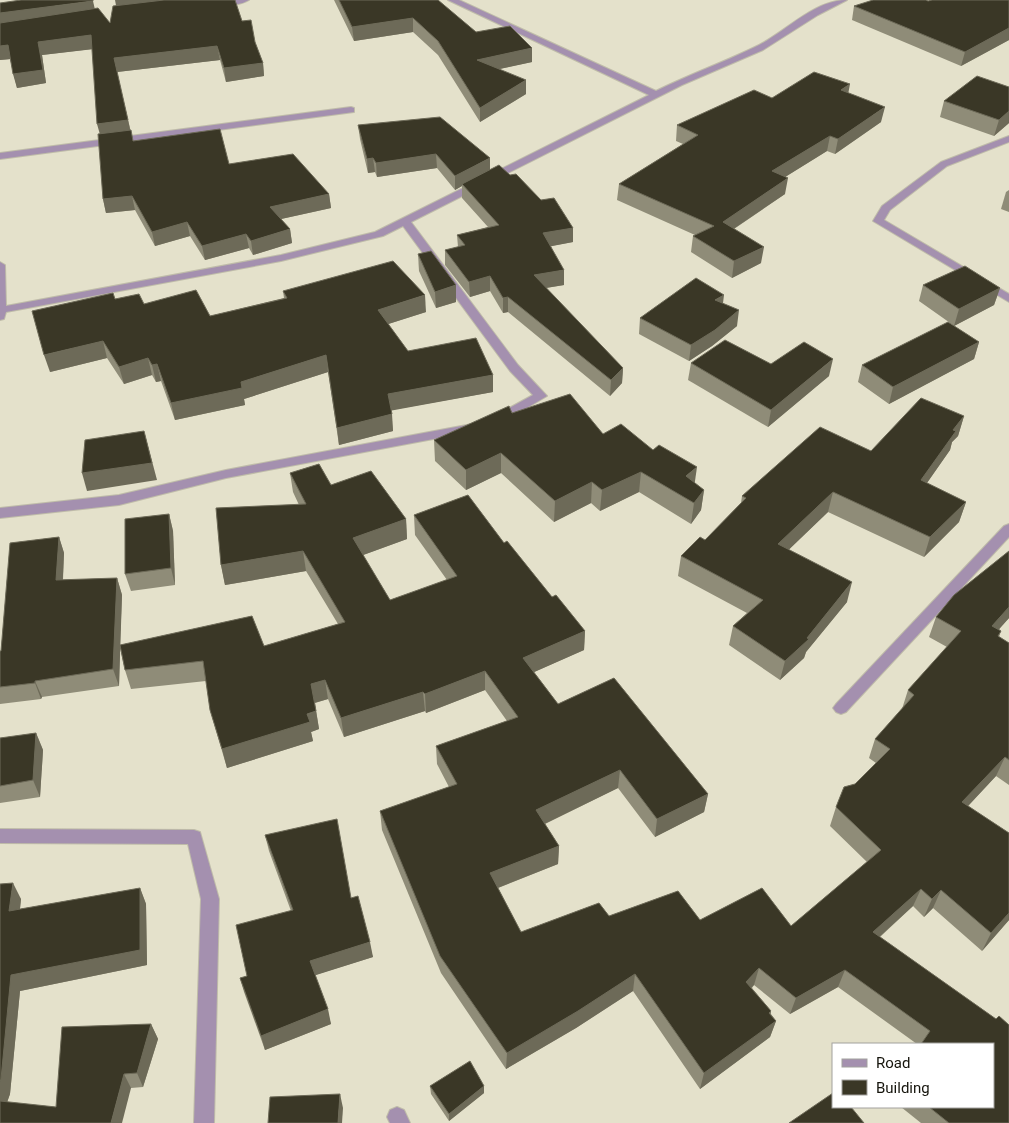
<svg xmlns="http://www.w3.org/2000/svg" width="1009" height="1123" viewBox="0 0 1009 1123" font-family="Roboto,sans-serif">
	<rect width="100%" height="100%" fill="#e4e1cb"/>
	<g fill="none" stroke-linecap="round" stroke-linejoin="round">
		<defs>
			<g id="minor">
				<path d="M229,0H249C242,4 222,9 215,4Z"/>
				<path d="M448,0H459L656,91C688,75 722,63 755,47C785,33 813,0 847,0L818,15L763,50L682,85L411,222L518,365L547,396L501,423H493L491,420L493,417L533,395L510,371L403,226L383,236L281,261L6,312L4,319L0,320V262L5,265L6,306L281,255L375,232L649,95Z"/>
				<path d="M351,107L354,108V112L0,159V153Z"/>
				<path d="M1009,136V142L947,166L890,210L884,220L1009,294V302L873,221L882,206L941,162Z"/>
				<path d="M472,424L478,428L476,431L226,478L119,505L0,518V508L119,495L226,470Z"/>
				<path d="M1009,524V537L846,712L841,714L836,712L833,708L836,704L1004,526Z"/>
				<path d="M0,829L194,830L200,832L219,899L214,1123H194L201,899L188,844L0,843Z"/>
				<path d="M397,1107L404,1110L410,1123H390L387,1117L390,1110Z"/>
			</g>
		</defs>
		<use href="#minor" stroke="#bfbca9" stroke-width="2"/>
		<use href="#minor" fill="#a490af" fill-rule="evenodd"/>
	</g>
	<g fill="#8f8c78">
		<path d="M334,0H438L476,32L532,48V62L499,69L526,94L480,122L438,55L413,32L354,41Z"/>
		<path d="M1009,0V40L961,66L852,20L854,6L928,1Z"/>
		<path d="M0,3L95,8L110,23L242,21L255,42L263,63L264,76L226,82L220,60L117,72L133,141L229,164L329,194L331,208L281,219L290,229L292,243L253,255L249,248L205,260L190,236L155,246L135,210L106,213L103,199L100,134L92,49L42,55L46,83L17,88L10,59L0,60Z"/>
		<path d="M1009,87V123L994,136L940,117L944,101Z"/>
		<path d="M848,93L881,122L835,154L827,151L785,177V194L734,229L761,263L732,278L691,252L693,236L695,235L617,200L619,184L683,144L676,141L677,125L772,98Z"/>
		<path d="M358,125L490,170L541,200L573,228V242L551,246L564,285L546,288L623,368L622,383L610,396L508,312L503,313L490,291L470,297L445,265V250L458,247L457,235L488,227L462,198V186L455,190L437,168L377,177L375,172L368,173L360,139Z"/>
		<path d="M1009,190V212L1001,209L1006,192Z"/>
		<path d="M418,254L456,302L436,308L419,271Z"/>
		<path d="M923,285L1000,288L994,305L954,326L979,342L974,359L889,404L858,382L862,365L953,325L919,301Z"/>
		<path d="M283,291L426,312L388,324L408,351L493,375V392L391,410L393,431L339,445L328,372L244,399L245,405L175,420L161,381L156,382L152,375L124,384L107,358L50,372L115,299L210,316L284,298Z"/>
		<path d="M723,303L737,326L712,346L689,361L639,334L640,318Z"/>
		<path d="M691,363L771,364L829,376L768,427L688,380Z"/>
		<path d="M512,413L603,434L694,483L704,490L701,510L691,524L639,492L600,511L591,503L554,522L501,473L466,490L435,461L434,440Z"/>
		<path d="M964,416L958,436L952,442L950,450L927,483L966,502L959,522L924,557L828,512L788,550L847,602L806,652L804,658L780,680L729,645L733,626L747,613L678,576L681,556L705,540L741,503L742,496L871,451Z"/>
		<path d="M319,464L331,485L371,471L406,519L407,539L363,555L390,600L447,580L415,535L414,515L468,495L504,543L507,541L552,597L556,595L585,631L584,650L534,672L558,704L614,678L708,794L704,812L655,837L618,788L545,824L559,846L558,864L498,888L521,932L599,903L609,916L678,891L700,920L762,888L791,926L867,862L830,826L836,807L844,787L855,784L876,763L869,758L875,739L902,709L908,690L947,647L929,637L936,617L954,595L1009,551V618L999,629L1001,631L999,637L1009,643V785L996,776L968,806L1009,833V920L982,951L933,908L924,917L913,906L880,937L996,1019L999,1016L1009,1025V1123H921L901,1107H993V1044H917L838,987L790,1014L754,985L752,988L771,1011V1014L776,1021L770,1037L700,1089L633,991L576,1028L506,1069L441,973L382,830L380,811L449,787L437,764L436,746L507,721L485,690L426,713L425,711L344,737L328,699L315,703L319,729L311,732L313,741L227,768L210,710L206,681L131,689L125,670L120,648L119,686L42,697L41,699L0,704V651H1L10,543L59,537L64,553L63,580L117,578L122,595L120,645L252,616L264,646L338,624L306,571L225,585L221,565L216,508L299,505L293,492L290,473Z"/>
		<path d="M169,514L173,531L175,585L131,591L125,574Z"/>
		<path d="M36,733L43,750L40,797L0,803V738Z"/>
		<path d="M265,835L351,898L373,957L315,975L331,1024L265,1050L244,992L240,978L247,976L291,911L269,851Z"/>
		<path d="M0,884L21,899L20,909L140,888L146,904L147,965L20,991L10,1094L7,1102L56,1107L151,1024L158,1039L143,1087L131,1088L0,1123Z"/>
		<path d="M430,1086H484V1093L449,1121L431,1094Z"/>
	</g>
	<g fill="#6d6a58">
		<path d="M115,0H215L117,11Z"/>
		<path d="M93,1L96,14L0,27V13Z"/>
		<path d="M413,18V32L354,41L352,27Z"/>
		<path d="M1009,28V40L961,66L965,52Z"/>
		<path d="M91,35L94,49L42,55L46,83L17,88L13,74L38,42Z"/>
		<path d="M8,45L11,59L0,60V46Z"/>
		<path d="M217,46L220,60L117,72L114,58Z"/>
		<path d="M532,48V62L477,74V60Z"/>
		<path d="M263,63L264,76L226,82L224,68Z"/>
		<path d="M526,80V94L480,122V108Z"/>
		<path d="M850,84L847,100L841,90Z"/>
		<path d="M885,107L881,122L835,154L838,139Z"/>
		<path d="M1009,111V123L994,136L999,120Z"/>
		<path d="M128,120L131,134L101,138L97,124Z"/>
		<path d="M830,136L827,151L769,187L772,171Z"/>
		<path d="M436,154L437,168L377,177L376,163Z"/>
		<path d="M373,158L375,172L368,173L367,159Z"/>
		<path d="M490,158V172L462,184V186L455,190V176Z"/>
		<path d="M788,178L785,194L720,238L723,222Z"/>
		<path d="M329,194L331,208L272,221L270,207Z"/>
		<path d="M132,196L135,210L106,213L103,199Z"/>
		<path d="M187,222L190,236L155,246L152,232Z"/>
		<path d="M573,228V242L542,248L543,233Z"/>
		<path d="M290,229L292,243L253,255L251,241Z"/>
		<path d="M246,234L249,248L205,260L202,246Z"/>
		<path d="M764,247L761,263L732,278L734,261Z"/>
		<path d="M564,270V285L533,290L534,275Z"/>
		<path d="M490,276V291L470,297L469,282Z"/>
		<path d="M456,285V302L436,308L435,292Z"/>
		<path d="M1000,288L994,305L954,326L959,309Z"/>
		<path d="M425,295L426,312L379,327L378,310Z"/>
		<path d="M724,295L722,311L715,300Z"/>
		<path d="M508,297V312L503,313V298Z"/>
		<path d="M739,310L737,326L712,346L689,361L691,345Z"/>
		<path d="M103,341L107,358L50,372L44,355Z"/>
		<path d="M979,342L974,359L889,404L893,387Z"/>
		<path d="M326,355L328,372L244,399L245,405L175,420L171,403L241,382Z"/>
		<path d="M148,358L152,375L124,384L119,367Z"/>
		<path d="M833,359L829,376L768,427L771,410Z"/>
		<path d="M157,364L161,381L156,382L152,365Z"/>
		<path d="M623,368L622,383L610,396L611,380Z"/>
		<path d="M493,375V392L389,411L388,394Z"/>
		<path d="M392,414L393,431L339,445L337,428Z"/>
		<path d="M964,416L958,436L952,442L950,450L915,500L921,480L953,430Z"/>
		<path d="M144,431L157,480L87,491L82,473Z"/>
		<path d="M501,453V473L466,490V470Z"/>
		<path d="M697,467L694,488L686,476Z"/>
		<path d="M641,472L639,492L600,511L602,490Z"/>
		<path d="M592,482L591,503L554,522L555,501Z"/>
		<path d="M704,490L701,510L691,524L694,503Z"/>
		<path d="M833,492L828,512L774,564L778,544Z"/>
		<path d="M966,502L959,522L924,557L930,537Z"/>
		<path d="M169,514L173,531L175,585L171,568Z"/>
		<path d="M406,519L407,539L355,558L353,538Z"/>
		<path d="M59,537L64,553L62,596L56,580Z"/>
		<path d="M303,551L306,571L225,585L221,565Z"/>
		<path d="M117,578L122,595L119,686L113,669Z"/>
		<path d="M852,582L847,602L806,652L804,658L780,680L785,661L807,638Z"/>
		<path d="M1009,607V618L985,645L992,626Z"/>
		<path d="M585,631L584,650L523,677V658Z"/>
		<path d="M485,671V690L426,713L425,694Z"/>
		<path d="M325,680L328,699L314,703L311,684Z"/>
		<path d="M35,681L42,697L41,699L35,683Z"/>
		<path d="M423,692L425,711L344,737L341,718Z"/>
		<path d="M316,711L319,729L311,732L313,741L227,768L222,749Z"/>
		<path d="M36,733L43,750L40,797L33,780Z"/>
		<path d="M1005,757L996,776L954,821L962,802Z"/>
		<path d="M620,770L618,788L536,828V810Z"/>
		<path d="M708,794L704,812L655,837L657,819Z"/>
		<path d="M559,846L558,864L490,891V873Z"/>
		<path d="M13,883L21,899L18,926L9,911Z"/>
		<path d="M140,888L146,904L147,965L20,991L10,1094L3,1114L0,1110V1082L11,975Z"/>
		<path d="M921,889L913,906L866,949L873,932Z"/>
		<path d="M941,890L933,908L924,917L932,899Z"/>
		<path d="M1009,913V920L982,951L991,933Z"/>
		<path d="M370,942L373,957L313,976L310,961Z"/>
		<path d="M759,968L754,985L741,998L746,982Z"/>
		<path d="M845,970L838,987L790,1014L796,998Z"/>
		<path d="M635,974L633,991L576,1028L506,1069L507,1053Z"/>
		<path d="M328,1009L331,1024L265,1050L261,1036Z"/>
		<path d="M771,1011L766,1028L776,1021L770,1037L700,1089L704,1073Z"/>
		<path d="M151,1024L158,1039L143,1087L137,1073Z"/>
		<path d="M124,1074L131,1088L122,1123H111Z"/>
		<path d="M484,1086V1093L449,1121V1114Z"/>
		<path d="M340,1094L343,1108L342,1123H338Z"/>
	</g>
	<g fill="#3a3726" stroke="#6d6a58">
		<path d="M21,0H93V1L0,13V3Z"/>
		<path d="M164,0H235L242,21L251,20L255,42L263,63L224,68L217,46L114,58L128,120L97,124L91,35L38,42L43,70L13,74L8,45L0,46V23L98,8L110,23L113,6Z"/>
		<path d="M339,0H438L476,32L510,26L532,48L477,60L526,80L480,108L438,41L413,18L352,27Z"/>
		<path d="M873,0H926L928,1L932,0H1009V28L965,52L854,6Z"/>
		<path d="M814,72L850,84L841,90L885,107L838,139L830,136L772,171L788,178L723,222L764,247L734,261L693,236L714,226L619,184L698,135L677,125L754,90L772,98Z"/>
		<path d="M977,76L1009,87V111L999,120L944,101Z"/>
		<path d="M440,117L490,158L455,176L436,154L376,163L373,158L367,159L358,125Z"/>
		<path d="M220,129L229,164L293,154L329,194L270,207L290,229L251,241L246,234L202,246L187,222L152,232L132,196L103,199L98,134L131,130L133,141Z"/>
		<path d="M499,165L510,175L516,174L541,200L554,198L573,228L543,233L564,270L534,275L623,368L611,380L508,297L503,298L490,276L469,282L445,250L465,245L457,235L499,225L462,184Z"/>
		<path d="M431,251L456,285L435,292L418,254Z"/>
		<path d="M393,261L425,295L378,310L408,351L476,338L493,375L388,394L392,414L337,428L326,355L241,382L242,388L171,403L157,364L152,365L148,358L119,367L103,341L44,355L32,311L113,293L115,299L139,294L144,304L196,290L210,316L287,298L283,291Z"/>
		<path d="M965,266L1000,288L959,309L923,285Z"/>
		<path d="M696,278L724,295L715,300L739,310L715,330L691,345L640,318Z"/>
		<path d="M948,322L979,342L893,387L862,365Z"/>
		<path d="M725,340L771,364L804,342L833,359L771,410L691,363Z"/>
		<path d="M570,394L603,434L621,424L653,450L659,445L697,467L686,476L704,490L694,503L641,472L602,490L592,482L555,501L501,453L466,470L434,440L509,406L512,413Z"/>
		<path d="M921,398L964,416L953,430L956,431L921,480L966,502L930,537L833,492L778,544L852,582L807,638L809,639L785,661L733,626L763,600L681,556L700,537L705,540L746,498L742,496L820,427L871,451Z"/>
		<path d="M144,431L152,463L82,473L85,440Z"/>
		<path d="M319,464L331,485L371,471L406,519L353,538L390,600L457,576L414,515L468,495L504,543L507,541L552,597L556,595L585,631L523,658L558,704L614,678L708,794L657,819L620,770L536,810L559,846L490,873L521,932L599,903L609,916L678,891L700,920L762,888L791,926L881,850L836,807L844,787L855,784L890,749L875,739L914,695L908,690L961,631L936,617L954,595L1009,551V607L992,626L1001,631L998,636L1009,643V760L1005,757L962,802L1009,833V913L991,933L941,890L932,899L921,889L873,932L996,1019L999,1016L1009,1025V1123H949L929,1107H993V1044H921L930,1031L845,970L796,998L759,968L746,982L771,1011L769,1013L776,1021L704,1073L635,974L578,1011L507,1053L440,956L380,811L457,784L436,746L518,717L485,671L425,694L423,692L341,718L325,680L311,684L316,711L307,714L310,722L222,749L210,710L203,661L125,670L120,645L252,616L264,646L345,622L303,551L221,565L216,508L306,504L290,473Z"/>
		<path d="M169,514L171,568L125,574V519Z"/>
		<path d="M59,537L56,580L117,578L113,669L35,681V683L0,687V651H1L10,543Z"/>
		<path d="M36,733L33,780L0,786V738Z"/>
		<path d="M337,819L351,898L358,896L370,942L310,961L328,1009L261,1036L240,978L247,976L236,925L293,910L265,835Z"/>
		<path d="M13,883L9,911L140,888V950L11,975L1,1079L0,1082V884Z"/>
		<path d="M151,1024L137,1073L124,1074L111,1123H0V1101L56,1107L62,1027Z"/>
		<path d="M470,1061L484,1086L449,1114L430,1086Z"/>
		<path d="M833,1093V1107H851L864,1123H789Z"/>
		<path d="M340,1094L338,1123H268L270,1097Z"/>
	</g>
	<rect x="832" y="1043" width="162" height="65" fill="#ffffff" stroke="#a2a19e"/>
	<rect x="842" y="1059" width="25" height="8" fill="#a490af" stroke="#a2a19e"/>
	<text x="876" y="1068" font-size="15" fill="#16150d">Road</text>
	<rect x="842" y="1080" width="25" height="15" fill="#3a3726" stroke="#a2a19e"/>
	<text x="876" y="1093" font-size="15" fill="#16150d">Building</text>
</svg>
